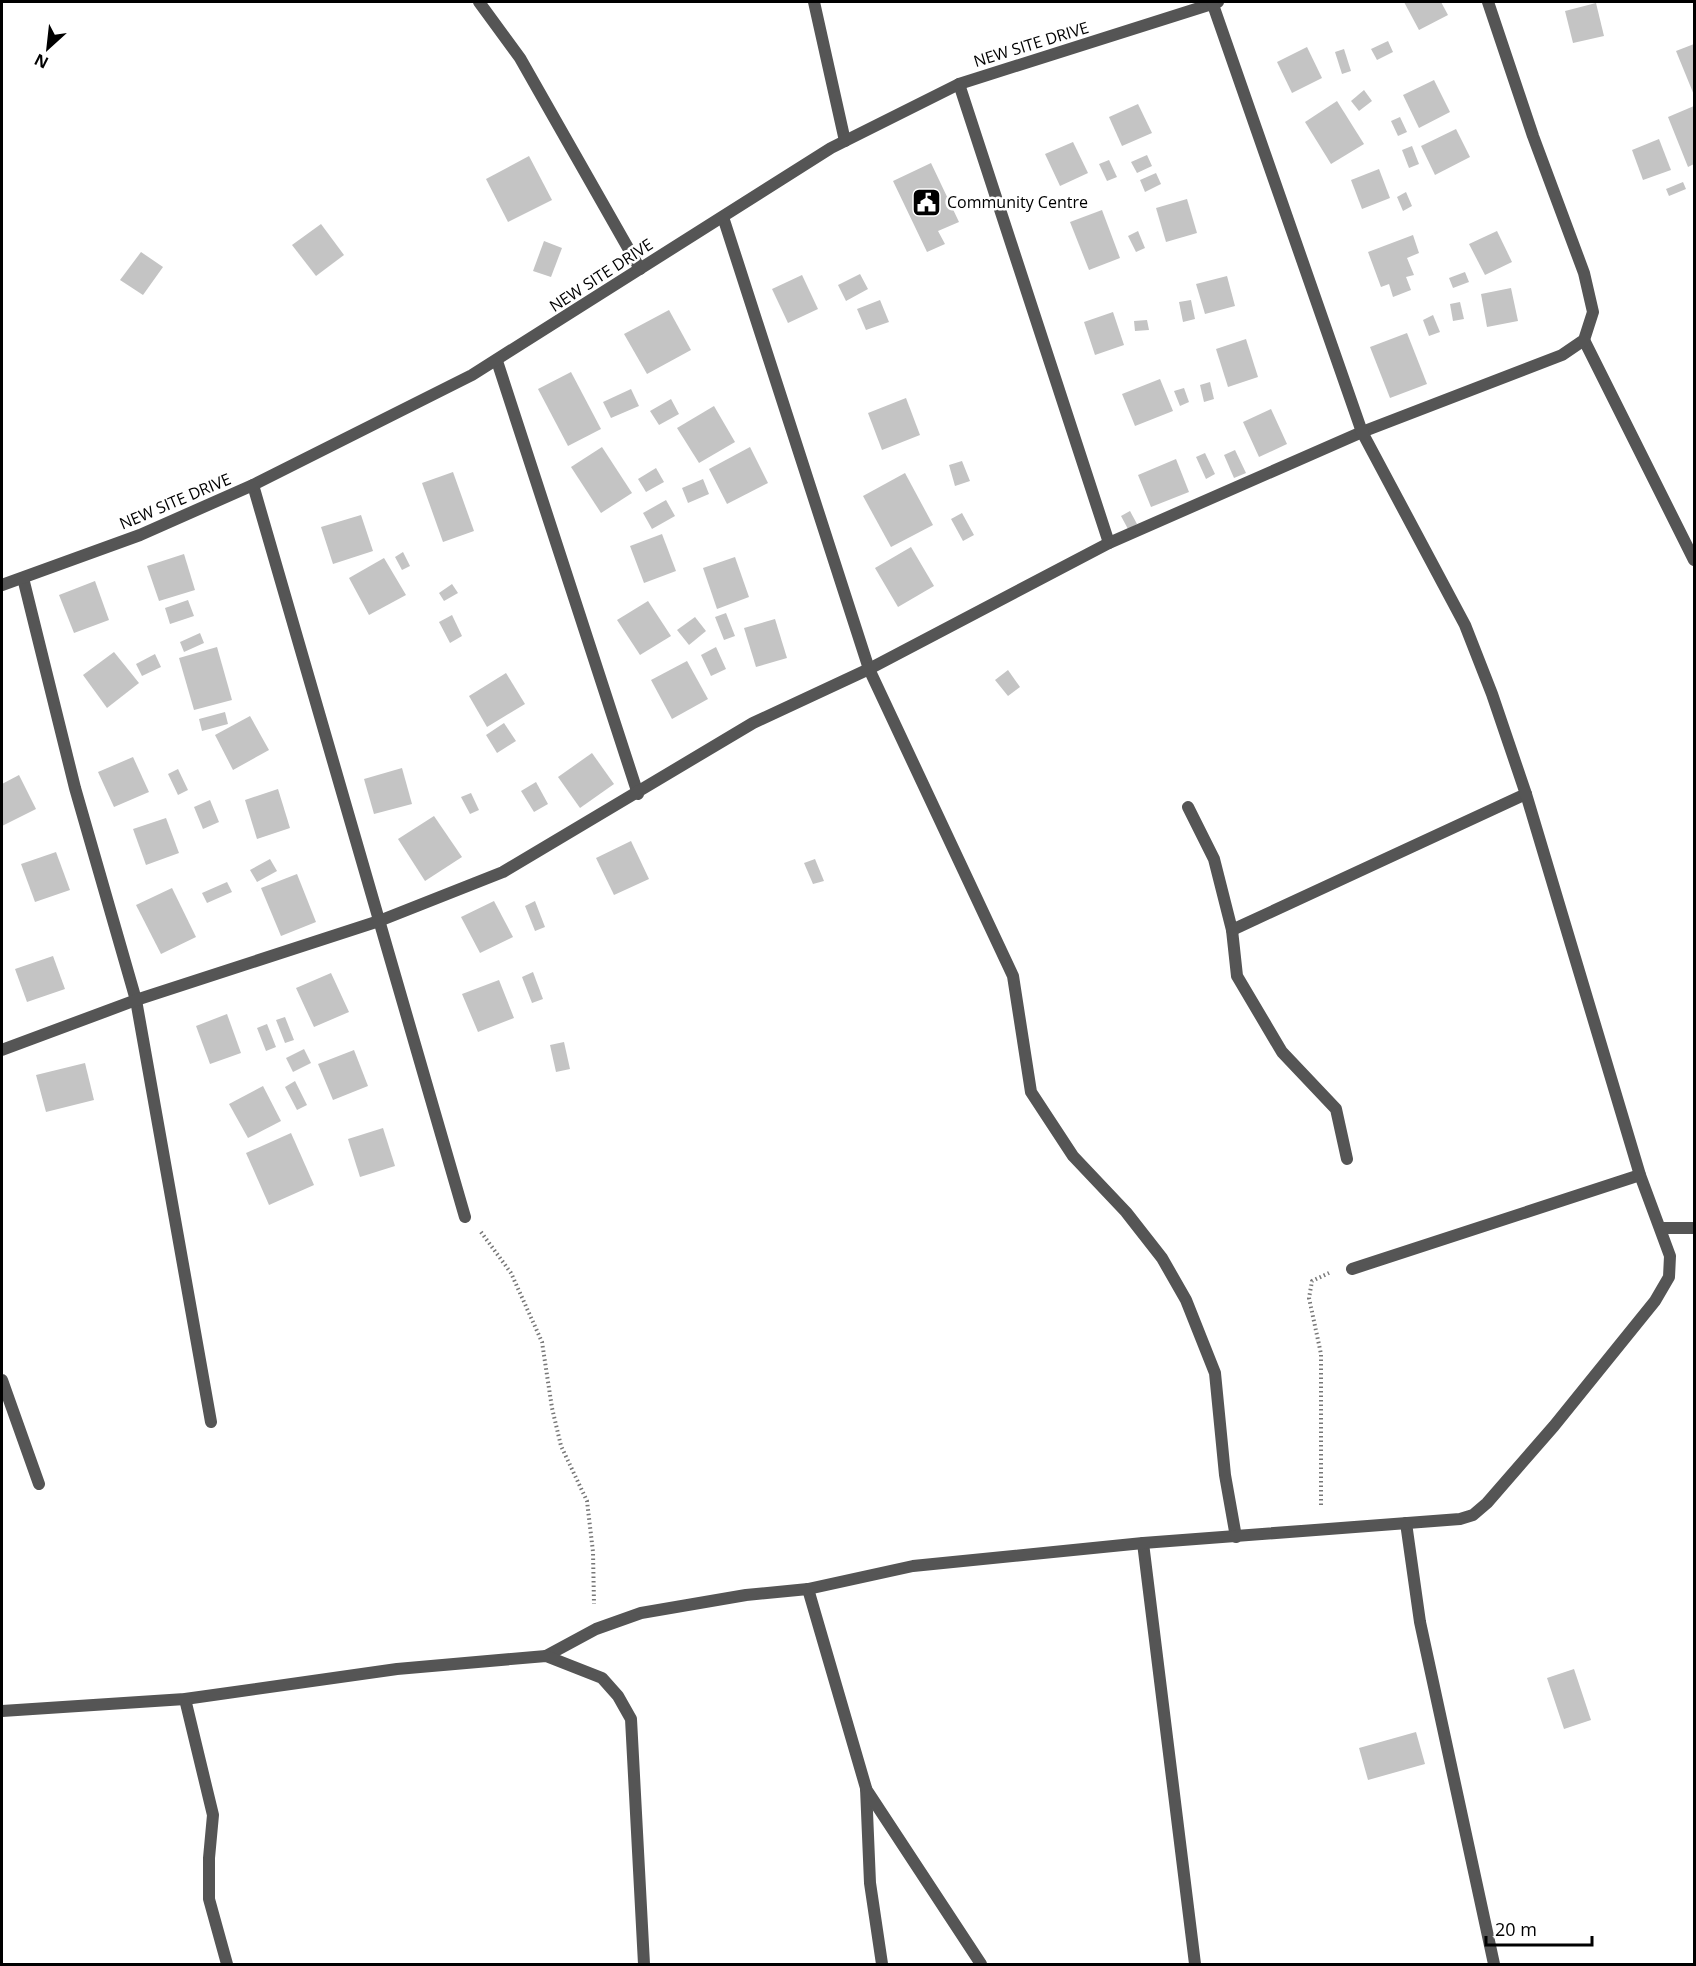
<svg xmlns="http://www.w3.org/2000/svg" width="1696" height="1966" viewBox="0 0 1696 1966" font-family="'Open Sans',sans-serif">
	<rect width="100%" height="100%" fill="#fff"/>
	<g fill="#c4c4c4">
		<path d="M1404,2H1441L1448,15L1419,30Z"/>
		<path d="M1596,3L1604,36L1573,43L1565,11Z"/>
		<path d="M1388,41L1393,52L1377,60L1371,49Z"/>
		<path d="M1694,44V95L1676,51Z"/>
		<path d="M1307,47L1322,78L1292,93L1277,62Z"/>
		<path d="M1344,49L1351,71L1342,74L1335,52Z"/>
		<path d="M1434,80L1450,112L1419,128L1403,95Z"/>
		<path d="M1364,90L1372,101L1359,111L1351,101Z"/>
		<path d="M1337,101L1364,144L1331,164L1305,122Z"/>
		<path d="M1138,104L1152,133L1122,146L1109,117Z"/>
		<path d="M1694,106V164L1688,167L1668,117Z"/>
		<path d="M1400,117L1407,132L1398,136L1391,121Z"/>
		<path d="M1456,129L1470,157L1435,175L1421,146Z"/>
		<path d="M1659,139L1671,170L1643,180L1632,150Z"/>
		<path d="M1073,142L1088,173L1060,186L1045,154Z"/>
		<path d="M1412,146L1419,164L1409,168L1402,150Z"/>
		<path d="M1147,155L1152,166L1137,173L1131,162Z"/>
		<path d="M529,156L552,200L508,222L486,179Z"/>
		<path d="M1109,160L1117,177L1107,181L1099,164Z"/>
		<path d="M931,163L959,222L938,231L945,244L927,252L893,181Z"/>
		<path d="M1379,169L1390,198L1362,209L1351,180Z"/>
		<path d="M1156,173L1161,184L1145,192L1140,180Z"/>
		<path d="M1683,182L1686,189L1669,196L1666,189Z"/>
		<path d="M1406,192L1412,206L1403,211L1397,197Z"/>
		<path d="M1187,199L1197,233L1166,242L1156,208Z"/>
		<path d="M1102,210L1120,258L1089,270L1070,222Z"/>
		<path d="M321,224L344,255L316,276L292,245Z"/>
		<path d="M1138,231L1145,248L1136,252L1128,236Z"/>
		<path d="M1497,231L1512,262L1485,275L1469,244Z"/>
		<path d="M1413,235L1419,253L1407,258L1414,275L1406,277L1411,290L1393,297L1389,284L1381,287L1368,252Z"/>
		<path d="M544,241L562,248L551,277L533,271Z"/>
		<path d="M141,252L163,267L143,295L120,280Z"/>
		<path d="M1465,272L1469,282L1453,288L1449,278Z"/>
		<path d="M860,274L868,289L846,301L838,285Z"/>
		<path d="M802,275L818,309L788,323L772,289Z"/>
		<path d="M1227,276L1235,306L1205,314L1196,284Z"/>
		<path d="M1511,288L1518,321L1487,327L1481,294Z"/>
		<path d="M880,300L889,322L866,330L857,309Z"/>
		<path d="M1191,300L1195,319L1183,322L1179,302Z"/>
		<path d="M1460,302L1464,319L1453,321L1450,304Z"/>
		<path d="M669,310L691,350L647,374L624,334Z"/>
		<path d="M1113,312L1124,345L1095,355L1084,322Z"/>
		<path d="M1433,315L1440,332L1429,336L1423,320Z"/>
		<path d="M1147,320L1149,330L1135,331L1134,321Z"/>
		<path d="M1407,333L1427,384L1390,398L1370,347Z"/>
		<path d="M1246,339L1258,377L1228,387L1216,349Z"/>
		<path d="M571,372L601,429L568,446L538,389Z"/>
		<path d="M1160,379L1173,411L1135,426L1122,394Z"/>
		<path d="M1210,382L1214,399L1204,402L1200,385Z"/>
		<path d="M1184,388L1189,402L1180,406L1174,391Z"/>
		<path d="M631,389L639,406L611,418L603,402Z"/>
		<path d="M906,398L920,435L882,450L868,413Z"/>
		<path d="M671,399L679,414L659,425L650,411Z"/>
		<path d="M714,406L735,442L699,463L677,428Z"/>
		<path d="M1271,409L1287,444L1259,457L1243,422Z"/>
		<path d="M602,447L632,493L601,513L571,467Z"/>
		<path d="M750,447L768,483L727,504L709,469Z"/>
		<path d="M1235,450L1246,473L1234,478L1224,455Z"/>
		<path d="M1205,453L1215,474L1206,479L1196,457Z"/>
		<path d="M1176,459L1189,492L1151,507L1138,475Z"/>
		<path d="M962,461L970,481L955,486L949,465Z"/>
		<path d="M656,468L664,482L646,492L638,479Z"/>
		<path d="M453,472L474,531L443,542L422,483Z"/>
		<path d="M905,473L933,525L891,547L863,496Z"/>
		<path d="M703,479L709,494L688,503L682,488Z"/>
		<path d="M666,500L675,516L652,529L643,513Z"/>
		<path d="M1130,511L1137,524L1128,529L1121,516Z"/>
		<path d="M962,513L974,535L963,541L951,519Z"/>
		<path d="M361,515L373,551L333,564L321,527Z"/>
		<path d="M662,534L676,571L644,583L630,546Z"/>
		<path d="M911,547L934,586L898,607L875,568Z"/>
		<path d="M403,552L410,566L402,570L395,557Z"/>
		<path d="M184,554L195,590L159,601L147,566Z"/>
		<path d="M735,557L749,597L717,609L703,568Z"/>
		<path d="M384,558L406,595L369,615L349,578Z"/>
		<path d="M95,581L109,620L74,633L59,595Z"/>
		<path d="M452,584L458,593L444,601L439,593Z"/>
		<path d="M188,600L194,616L170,624L165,608Z"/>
		<path d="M648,601L671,636L640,655L617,620Z"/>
		<path d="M726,613L735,636L724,640L715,617Z"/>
		<path d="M452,615L462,636L450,643L439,622Z"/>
		<path d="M695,617L706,631L689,645L677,630Z"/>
		<path d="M775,619L787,658L756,667L744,628Z"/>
		<path d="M200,633L204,643L184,652L180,642Z"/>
		<path d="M217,647L232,700L194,710L179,658Z"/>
		<path d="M716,647L726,669L711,676L701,655Z"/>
		<path d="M114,652L139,683L107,708L83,675Z"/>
		<path d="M155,654L161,667L142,676L136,664Z"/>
		<path d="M687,661L708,699L672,719L651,680Z"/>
		<path d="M1008,670L1020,687L1008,696L995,680Z"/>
		<path d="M506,673L525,704L487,727L469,696Z"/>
		<path d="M225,712L228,724L202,731L199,719Z"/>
		<path d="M250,716L269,750L233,770L215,735Z"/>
		<path d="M504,723L516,741L497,753L486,735Z"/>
		<path d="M592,753L614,784L580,808L558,777Z"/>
		<path d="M133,757L149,792L114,807L98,772Z"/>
		<path d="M402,768L412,804L374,814L364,779Z"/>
		<path d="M178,769L188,790L178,795L168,774Z"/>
		<path d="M19,775L36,809L2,826V784Z"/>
		<path d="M536,782L548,804L534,812L521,791Z"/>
		<path d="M278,789L290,828L257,839L245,800Z"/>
		<path d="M471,793L479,810L470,814L461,797Z"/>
		<path d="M210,800L219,822L203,829L194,807Z"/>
		<path d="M434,816L462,857L425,881L398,839Z"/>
		<path d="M166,818L179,853L146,865L133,829Z"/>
		<path d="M631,841L649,879L614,895L596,858Z"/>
		<path d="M56,852L70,890L35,902L21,864Z"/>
		<path d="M270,859L277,871L257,882L250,870Z"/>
		<path d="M815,859L824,881L813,884L804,863Z"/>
		<path d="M297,874L316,922L281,936L261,888Z"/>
		<path d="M227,882L232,892L207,903L202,893Z"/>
		<path d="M172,888L196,937L161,954L136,905Z"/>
		<path d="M494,901L513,937L480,953L461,917Z"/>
		<path d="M535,901L545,927L535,931L525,906Z"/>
		<path d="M53,956L65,989L27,1002L15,969Z"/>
		<path d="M533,972L543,999L532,1003L522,977Z"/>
		<path d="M331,973L349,1012L314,1027L296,988Z"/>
		<path d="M499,980L514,1018L478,1032L462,994Z"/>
		<path d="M227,1014L241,1053L210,1064L196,1026Z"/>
		<path d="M285,1017L294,1040L285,1043L276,1020Z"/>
		<path d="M267,1024L276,1047L266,1051L257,1028Z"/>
		<path d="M564,1042L570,1069L556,1072L550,1045Z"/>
		<path d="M304,1049L311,1063L293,1072L286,1058Z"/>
		<path d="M354,1050L368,1086L333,1100L318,1064Z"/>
		<path d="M85,1063L94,1100L46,1112L36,1075Z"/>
		<path d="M295,1081L307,1105L297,1110L285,1087Z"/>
		<path d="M263,1086L281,1121L248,1138L229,1104Z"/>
		<path d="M383,1128L395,1166L360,1177L348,1139Z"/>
		<path d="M291,1133L314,1185L269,1205L246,1153Z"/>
		<path d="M1574,1669L1591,1720L1564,1729L1547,1678Z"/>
		<path d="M1416,1732L1425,1764L1368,1780L1359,1748Z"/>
	</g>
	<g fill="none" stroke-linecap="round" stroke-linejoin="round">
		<g stroke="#777" stroke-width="4" stroke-dasharray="1.5 3" stroke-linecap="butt">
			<path d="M481,1232L511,1273L542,1342L552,1408L561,1446L587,1501L593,1552L594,1604"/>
			<path d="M1321,1505V1354L1309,1298L1312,1281L1329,1273"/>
		</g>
		<g stroke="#555" stroke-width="12">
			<path d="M479,2L520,58L640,269"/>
			<path d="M814,2L845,141"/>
			<path d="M959,84L1109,543"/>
			<path d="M723,217L869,669L1013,976L1031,1092L1073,1156L1126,1212L1162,1258L1186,1300L1215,1373L1225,1475L1236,1537"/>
			<path d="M1584,340L1694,560"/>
			<path d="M497,361L638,794"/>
			<path d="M253,485L465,1217"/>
			<path d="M23,578L75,788L136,1000L211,1422"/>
			<path d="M2,585L140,535L253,485L472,375L831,148L959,84L1218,2"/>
			<path d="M1188,807L1214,859L1232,930L1237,976L1282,1052L1336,1109L1347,1159"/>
			<path d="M1232,930L1526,794"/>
			<path d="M2,1050L136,1000L379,921L503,872L753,723L869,669L1109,543L1362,432L1562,355L1584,340L1593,312L1584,273L1533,136L1488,2"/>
			<path d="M1662,1228H1694"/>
			<path d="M1352,1269L1640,1175"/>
			<path d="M2,1380L39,1484"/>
			<path d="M1406,1523L1420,1622L1494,1964"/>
			<path d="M1143,1543L1195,1964"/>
			<path d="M808,1589L866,1788L870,1883L882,1964"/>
			<path d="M546,1656L596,1629L641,1613L746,1595L808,1589L913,1566L1143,1543L1460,1519L1473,1515L1487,1503L1554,1426L1655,1301L1669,1277L1670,1256L1640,1175L1526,794L1492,694L1465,625L1362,432L1212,2"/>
			<path d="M185,1699L213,1815L209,1858V1899L227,1964"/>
			<path d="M2,1711L185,1699L397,1669L546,1656L602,1678L618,1696L631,1719L644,1964"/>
			<path d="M866,1789L981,1964"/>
		</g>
	</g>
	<defs>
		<symbol id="civic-square" viewBox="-11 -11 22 22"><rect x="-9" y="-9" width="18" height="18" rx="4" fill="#000" stroke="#fff"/><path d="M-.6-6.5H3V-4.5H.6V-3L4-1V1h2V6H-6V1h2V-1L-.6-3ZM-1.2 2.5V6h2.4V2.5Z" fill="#fff"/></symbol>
	</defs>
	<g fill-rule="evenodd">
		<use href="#civic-square" x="910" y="186" width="33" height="33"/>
	</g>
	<g text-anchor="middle" stroke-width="5" stroke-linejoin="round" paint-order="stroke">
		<g font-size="16" fill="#000" stroke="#fff">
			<text transform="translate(1031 44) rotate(-17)" y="6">NEW SITE DRIVE</text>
			<text transform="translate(601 275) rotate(-33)" y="6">NEW SITE DRIVE</text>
			<text transform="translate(175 501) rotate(-23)" y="6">NEW SITE DRIVE</text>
		</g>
		<g font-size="16" fill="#000" stroke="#fff" text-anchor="start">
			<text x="947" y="208">Community Centre</text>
		</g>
	</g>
	<rect width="1696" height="1966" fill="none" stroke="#000000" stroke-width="6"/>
	<g transform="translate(48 48) rotate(207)" stroke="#ffffff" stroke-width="4.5" paint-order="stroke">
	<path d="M0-4.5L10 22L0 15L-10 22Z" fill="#000000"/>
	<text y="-9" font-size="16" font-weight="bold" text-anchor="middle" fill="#000000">N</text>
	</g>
	<path d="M1486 1936v9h106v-9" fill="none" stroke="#000000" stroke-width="3"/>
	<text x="1495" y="1936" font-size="18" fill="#000000" stroke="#ffffff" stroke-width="4.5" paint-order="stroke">20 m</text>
</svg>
